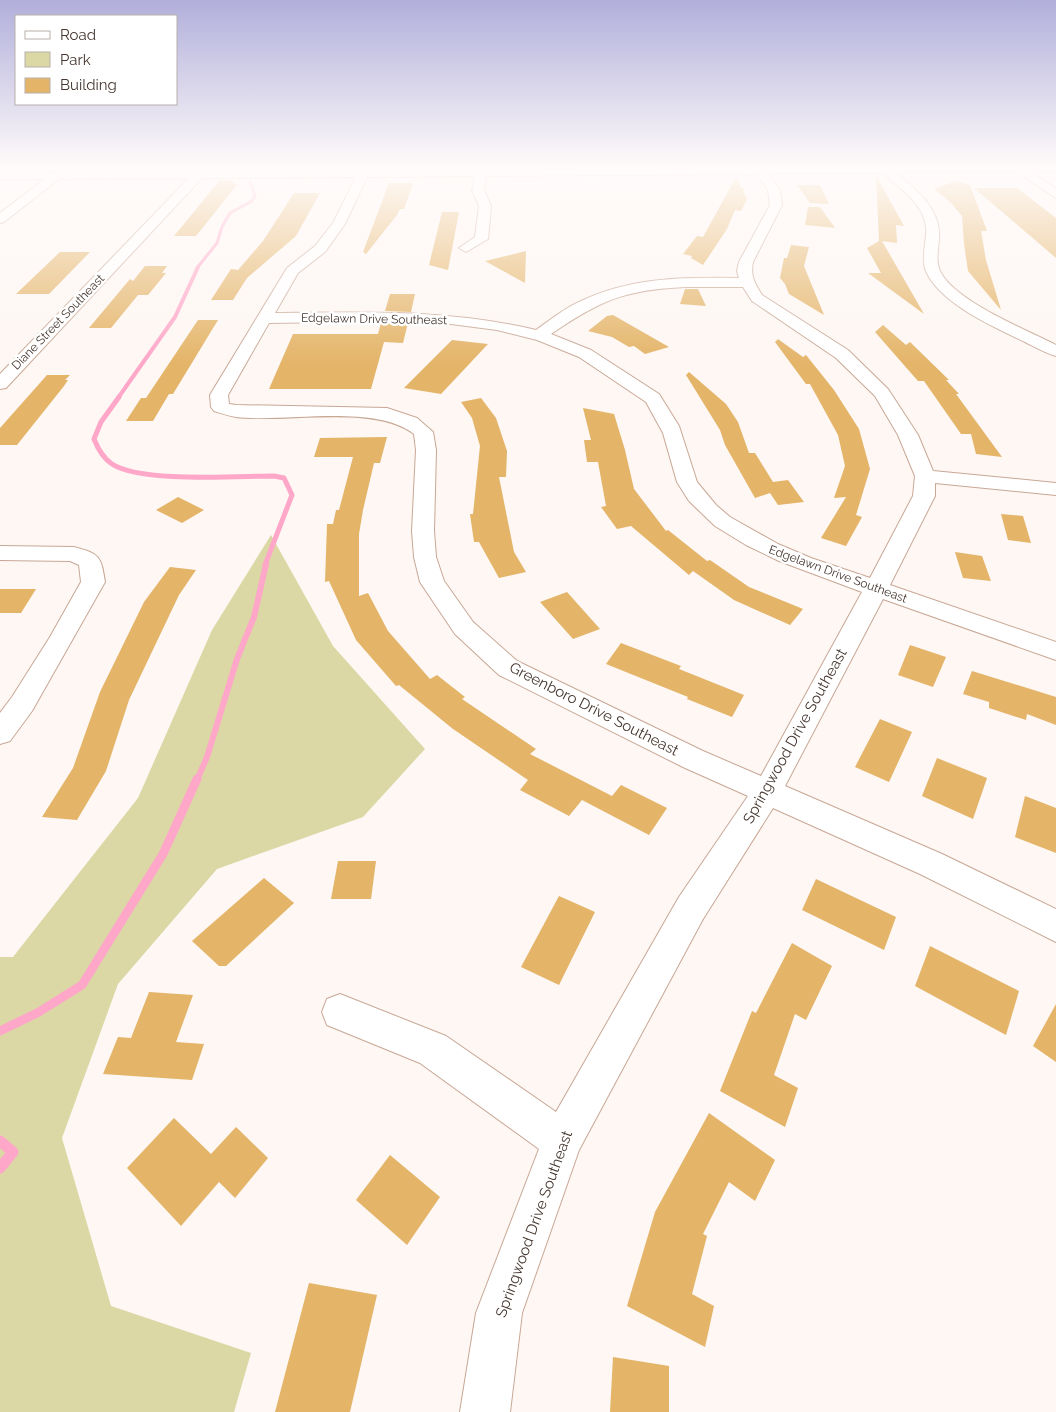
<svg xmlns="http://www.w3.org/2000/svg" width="1056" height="1412" viewBox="0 0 1056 1412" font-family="Raleway,sans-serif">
	<rect width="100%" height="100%" fill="#fef7f3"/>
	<path fill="#dbd8a5" d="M271,535L333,646L425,749L363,817L217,869L118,984L62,1138L111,1306L251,1353L234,1412H0V957H13L138,798L212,630Z"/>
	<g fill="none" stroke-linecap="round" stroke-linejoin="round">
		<path stroke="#fea7c8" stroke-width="3" d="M197,268L217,243L222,227L230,213L252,201L255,196L250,181"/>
		<path stroke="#fea7c8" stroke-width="4" d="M118,398L175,317L198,267"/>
		<path stroke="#fea7c8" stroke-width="5" d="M119,397L101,422L94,439C98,449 103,458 112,464C141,483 237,476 274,476L284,478L292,495L265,565"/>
		<path stroke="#fea7c8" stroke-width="6" d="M197,780L207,757L237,659L254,617L266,564"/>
		<path stroke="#fea7c8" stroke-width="9" d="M0,1031L39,1012L82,985L163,854L197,779"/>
		<path stroke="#fea7c8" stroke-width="11" d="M0,1141L13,1152L0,1168"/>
	</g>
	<g fill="#e4b468">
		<path d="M876,175L904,226L896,225L897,243L882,241L924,314L868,273H881L867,248L879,241Z"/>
		<path d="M736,177L741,187L744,189L743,192L747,199L741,211L735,210L727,229L703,265L691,258L692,256L683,254L697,236L703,237Z"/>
		<path d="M220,180H231L237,185L196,236H174Z"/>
		<path d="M956,181L970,185L987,231H981L986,260L1001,310L968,271L964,244L962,216L950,202L934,189Z"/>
		<path d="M389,183H413L404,209H400L397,215L366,254L363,252Z"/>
		<path d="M797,185H820L829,204L810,203Z"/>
		<path d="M974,188H1017L1056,218V258Z"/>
		<path d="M294,193H320L296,236L247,278L233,300H211L231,269L238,270L263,241Z"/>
		<path d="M808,207H820L835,228L805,225Z"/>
		<path d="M442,212H459L448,270L429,265Z"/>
		<path d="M791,245L809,247L804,266L824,315L789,294L785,284L780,278L784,258H787Z"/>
		<path d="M526,251L525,283L485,261Z"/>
		<path d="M60,252H90L49,294H16Z"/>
		<path d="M145,266H167L162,273H166L148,295H138L111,328H89L130,279L133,281Z"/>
		<path d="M685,289H698L706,306L680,304Z"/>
		<path d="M390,294H415L411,312L385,311Z"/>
		<path d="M613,315L669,347L645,354L634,346L629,347L612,337L588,331L607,316Z"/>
		<path d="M198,320H218L173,394H169L153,421H126L141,398H146Z"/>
		<path d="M381,323H408L403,343L384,342L371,389H269L293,334H378Z"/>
		<path d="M883,325L906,345L910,342L949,380H946L959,394H956L1002,457L976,454L971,434H961L924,381H918L875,332Z"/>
		<path d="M778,339L803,357L806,355L834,390L859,429L870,469L856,515L862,517L846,546L821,538L846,497L834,498L845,466L838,435L810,384H806L775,342Z"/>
		<path d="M452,340L488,344L441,394L404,388Z"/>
		<path d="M689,372L726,404L738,422L749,453H755L773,482L788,480L804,502L778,505L770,493L755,498L725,445L720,430L686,375Z"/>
		<path d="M47,375H70L65,380H68L64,386L17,445H0V428Z"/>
		<path d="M481,398L496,418L507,451L506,477H499L514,552L526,572L499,578L479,542H474L470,514H473L480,446L472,418L461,402Z"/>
		<path d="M583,408L614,414L625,450L634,489L666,531L668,530L707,561L710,560L749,587L803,609L790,625L734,600L693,571L689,575L631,526L617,529L601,507L606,506L598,462H587L584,440H591Z"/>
		<path d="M387,437L380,463H374L363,510L359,534V596L368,593L388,631L430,679L437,675L465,697L462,699L536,749L530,754L612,796L621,785L667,808L649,835L582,800L569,816L520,790L528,780L453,729L399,685L396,686L356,640L329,581L325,582L327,524H333L336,510H339L353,457H314L320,438Z"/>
		<path d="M178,497L204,510L182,523L156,510Z"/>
		<path d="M1001,514L1023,516L1031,543L1008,540Z"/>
		<path d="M955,552L982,556L991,581L963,578Z"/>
		<path d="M170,567L196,570L179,595L129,700L106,771L77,820L42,817L73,768L100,692L144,602Z"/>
		<path d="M0,589H36L21,613H0Z"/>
		<path d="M567,592L600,629L573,639L540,602Z"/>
		<path d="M621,643L681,666L679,669L744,695L732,717L687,699L688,697L606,664Z"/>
		<path d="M910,645L946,657L933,687L898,675Z"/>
		<path d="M972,671L1056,697V725L1027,714L1026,720L989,708V702L963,694Z"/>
		<path d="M880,719L912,732L889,782L855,767Z"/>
		<path d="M937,758L987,778L973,819L922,796Z"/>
		<path d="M1025,796L1056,808V853L1015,837Z"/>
		<path d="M338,861H376L371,899H331Z"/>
		<path d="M264,878L294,903L226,966H219L192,941Z"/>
		<path d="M816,879L896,917L884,950L802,910Z"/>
		<path d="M559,896L595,912L559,985L521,967Z"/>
		<path d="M792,943L832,966L806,1020L795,1014L774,1075L798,1088L785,1127L720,1091L752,1011L756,1013Z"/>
		<path d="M930,946L1019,991L1006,1035L915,986Z"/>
		<path d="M149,992L193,995L176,1042L204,1044L192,1080L103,1074L118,1037L131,1038Z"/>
		<path d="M1056,1004V1062L1033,1046Z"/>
		<path d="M709,1113L775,1160L755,1201L729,1182L703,1234L707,1236L692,1294L714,1306L705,1347L627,1306L655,1212Z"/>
		<path d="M174,1118L211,1154L236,1127L268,1158L235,1198L219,1182L181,1226L127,1168Z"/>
		<path d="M390,1155L440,1197L407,1245L356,1200Z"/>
		<path d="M309,1283L377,1295L350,1412H275Z"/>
		<path d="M613,1357L669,1366V1412H610Z"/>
	</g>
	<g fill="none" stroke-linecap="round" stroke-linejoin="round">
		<defs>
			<g id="minor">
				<path d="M753,167H1056V171H1031L1056,189V198L1017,172H895C915,188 941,209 939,237C939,248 935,260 940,271C954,301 1027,330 1056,345V356C1045,353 1035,347 1025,342C994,327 938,303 925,269C922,258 925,246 926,235C929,207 901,189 882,173H768L780,190L782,205L753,262C750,276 755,284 762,295L848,350L888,389L918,435L933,471L1056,483V495L935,483V496L890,585L1056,642V660L883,599L785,786L942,854L1056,909V942L920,874L773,808L703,919L579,1150L522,1313L510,1412H460L476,1313L539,1149L420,1063L327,1025L322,1012L327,999L340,994L446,1036L556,1112L679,897L748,796L683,767L499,675L455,634L420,582L414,557L412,531L416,450L414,434C374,403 286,423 236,417C229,416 221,413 214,411L211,407L210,395L287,268L315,246L333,223L356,177L202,178L6,388L0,389V374L189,178L59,179L4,222L0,223V213L45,179H0V173ZM757,174L768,190L770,205L739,262L737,271L739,278C685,277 631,277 581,301C565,308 550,320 536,330C448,309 364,312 275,313L298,273L325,252L345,224L367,177L475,176L472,190L479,206L475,237L459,248L466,252L488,239L491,206L484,190L486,176ZM685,287H743L752,301L836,358L875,396L898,435L915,476L913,496L870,578L811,558L778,544L730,517L716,505L697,482L679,426L659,394L591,350L551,334C601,300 624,290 685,287ZM403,321L451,324L497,330L537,340L579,357L646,402L663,433L677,482L689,501L715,526L746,545L779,561L862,592L761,776L703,751L517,661L473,622L444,581L436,557L434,531L436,450L433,432L417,418L387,408L236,405L229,404L228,395L269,323Z"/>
				<path d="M0,546L74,547C100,554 101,556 105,582L32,711L10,741L0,744V713L12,697L50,637L81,582L79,565L70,561L0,560Z"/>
			</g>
		</defs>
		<use href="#minor" stroke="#c8a795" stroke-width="2"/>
		<use href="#minor" fill="#fff" fill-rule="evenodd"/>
	</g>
	<linearGradient id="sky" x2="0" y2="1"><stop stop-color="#b1afdb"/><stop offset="0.46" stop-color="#fffbfa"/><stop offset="1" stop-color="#fffbfa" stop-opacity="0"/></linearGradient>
	<rect width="1056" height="364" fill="url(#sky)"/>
	<g text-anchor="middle" stroke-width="5" stroke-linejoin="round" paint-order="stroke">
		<g font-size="12" fill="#453730" stroke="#fff">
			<text transform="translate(374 319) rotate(1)" y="4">Edgelawn Drive Southeast</text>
			<text transform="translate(58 322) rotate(-46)" y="4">Diane Street Southeast</text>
			<text transform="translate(838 574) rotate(20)" y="4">Edgelawn Drive Southeast</text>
		</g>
		<g font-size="15" fill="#453730" stroke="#fff">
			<text transform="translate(594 709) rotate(27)" y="5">Greenboro Drive Southeast</text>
			<text transform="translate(795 736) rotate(-61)" y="5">Springwood Drive Southeast</text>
			<text transform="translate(534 1224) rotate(-70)" y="5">Springwood Drive Southeast</text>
		</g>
	</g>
	<rect x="15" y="15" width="162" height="90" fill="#ffffff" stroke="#b5afac"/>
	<rect x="25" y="31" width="25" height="8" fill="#ffffff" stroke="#b5afac"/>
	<text x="60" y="40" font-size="15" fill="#453730">Road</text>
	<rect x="25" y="52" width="25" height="15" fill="#dbd8a5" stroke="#b5afac"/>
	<text x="60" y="65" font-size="15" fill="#453730">Park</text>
	<rect x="25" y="78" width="25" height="15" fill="#e4b468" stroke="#b5afac"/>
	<text x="60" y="90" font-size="15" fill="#453730">Building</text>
</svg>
